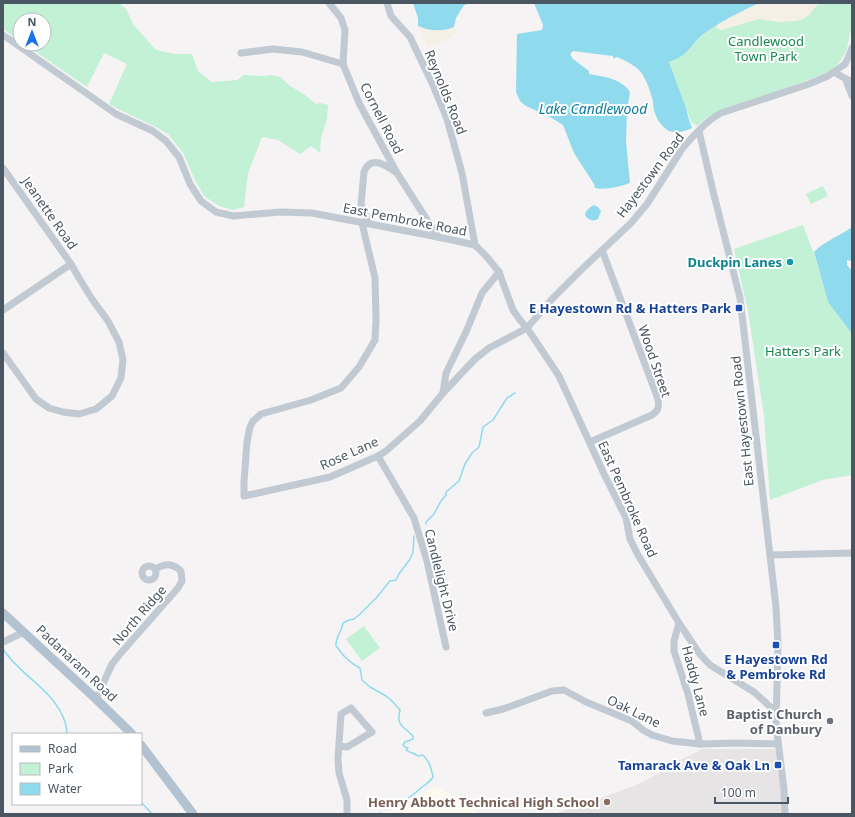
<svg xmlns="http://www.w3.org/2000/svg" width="855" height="817" viewBox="0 0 855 817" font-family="'Noto Sans',sans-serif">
	<rect width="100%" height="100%" fill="#f5f3f3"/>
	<path fill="#fdf9ef" d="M438,788L469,803L478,814H382L430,789Z"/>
	<path fill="#e6e4e5" d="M702,749H775L782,799V814H555L634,786L666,770V767Z"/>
	<g fill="#c3f1d5">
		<path d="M3,3H120L126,9L133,24L156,50L174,54H192L198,71L212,82L237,80L244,75L263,76L271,75L280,77L290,86L304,94L316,104L320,103L328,105L327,119L321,138L320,153L311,146L300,154L278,140L262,137L248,173L244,207L233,210L219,206L204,196L195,180L183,153L169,135L156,127L120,110L109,104L127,64L104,53L87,87L24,44H44V20H20V41L3,29Z"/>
		<path d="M759,3H852V25L847,49L841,60L836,66L829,72L792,86L732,106L709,116L697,126L691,122L669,62C681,58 687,50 695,41C700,36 706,32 712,28C726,18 743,10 759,3Z"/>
		<path d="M823,186L828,196L811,204L806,194Z"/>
		<path d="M803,225L815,257L828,302L852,334V475L823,480L770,500L764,416L748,311L734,249Z"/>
		<path d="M364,626L380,648L362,661L346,639Z"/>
	</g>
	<g fill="#f5f0e5">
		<path d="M759,3H822L817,5L809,15L803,19L797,21L779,22L759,19L722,30H719L717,28L716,25L729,17Z"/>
		<path d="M418,26C429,31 443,32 454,27L457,32L445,41L427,46Z"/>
	</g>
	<g fill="#90daee">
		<path d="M413,3H472L464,5L456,18L454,27C442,32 429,31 418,26V18Z"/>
		<path d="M534,3H759C739,12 720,22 702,35C695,41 690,49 683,55C679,58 674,60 669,62L686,108L689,120L692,128C687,130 680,133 674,132C666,132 657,121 655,113C653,109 654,103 652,98C650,90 645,76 639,70C634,65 624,60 617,57L615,58H613V56L573,51L570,54L573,59L589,71V74C604,77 621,78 630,92L627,111L626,141L630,183C618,187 607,190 595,188L594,184L574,153L563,125L550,117L526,106L520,101L516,92L517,34L542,30L543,25Z"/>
		<path d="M594,205L598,207L601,211L598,219C593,222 588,220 585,215C586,210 590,207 594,205Z"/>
		<path d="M852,227V263L851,261L847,260V265L852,271V334L828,302L814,252C824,241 840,236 852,227Z"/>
	</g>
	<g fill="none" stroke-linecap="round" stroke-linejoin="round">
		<g stroke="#90daee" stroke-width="1.5">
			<path d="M426,524V522L434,514L441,501L446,495V492L459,481L465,464L472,453L479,447L483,427L493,420L507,398L515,393"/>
			<path d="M3,649C19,675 55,690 65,722C66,725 67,730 67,734"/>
			<path d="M141,802L152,814"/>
			<path d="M388,808C401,804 411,797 421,788C426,784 430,782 433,777C432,772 430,763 427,760C426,758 424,757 423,755L418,756C414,753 410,753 406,750L408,748L405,747L403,745L405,742L413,739V736C403,725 396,727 400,710L391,700L386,696L370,687L362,680L360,668C354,665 349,661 344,656C341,653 339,649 336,646C335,638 342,631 343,623L349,620L354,619L360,614L377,597L390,581L396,580L399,574L410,559L413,552L414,536"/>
			<path d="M379,814L380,813"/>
		</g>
		<g stroke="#c1cad2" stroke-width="7">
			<path d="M329,3L341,18L345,30L343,64L359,103L397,173L438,237"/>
			<path d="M387,3L391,16L410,37L432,83L447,119L462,173L475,245"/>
			<path d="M3,35L116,114L153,131L166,141L179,157L190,184L201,201L216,212L233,216L281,212L312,213L438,237L475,245L487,257L499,272L513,310L520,320L527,328L559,376L604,474L626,518L630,539L638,555L679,623L699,653L710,665L754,692L776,712"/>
			<path d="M241,53L273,49L302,52L343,64"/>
			<path d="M834,72L846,79L852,81"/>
			<path d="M846,79L847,83L852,96"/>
			<path d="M699,131L713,191L740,298L776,607L778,644L776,724L784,790L785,814"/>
			<path d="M3,168L71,264L79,278L92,299L108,321L119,342L123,360L121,378L112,396L96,409L79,414L63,412L49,408L36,399L3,353"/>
			<path d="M362,223L375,278L376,319L375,340L359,367L341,388L311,400L261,414L253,421L250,427L247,442L244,482V496L330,477L378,456L386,451L420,421L443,393L475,359L489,348L527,328L553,298L581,270L631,223L647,204L682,149C693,136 706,121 721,113L809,84L828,76L845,64L848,58L852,48"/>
			<path d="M369,223L361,204L364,172C371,154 387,166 397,173"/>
			<path d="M3,310L71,264"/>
			<path d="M443,393L446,373L466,332L482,293L499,272"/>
			<path d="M590,442L652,415C659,410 659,407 658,399L602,250"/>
			<path d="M378,456L414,518L427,561L446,647"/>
			<path d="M770,555L852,553"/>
			<circle cx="149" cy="573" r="7"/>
			<path d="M679,623L674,641V651L688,694L700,744"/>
			<path d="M3,642L24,632"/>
			<path d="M96,699L112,664L120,654L178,588L182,581L181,571C172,563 166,563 155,569"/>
			<path d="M486,713L503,709L552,691L564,690L586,702L632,721L643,730L652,735L672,741L700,744L737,743L778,744"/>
			<path d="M339,746L347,747L372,732L351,708L341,714L338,759L339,773L347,800V814"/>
		</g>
		<g stroke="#b3c2d1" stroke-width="9">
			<path d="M3,613L96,699L132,734"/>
			<path d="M141,745L193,814"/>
		</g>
	</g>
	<circle fill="#0f9aa8" stroke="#fff" stroke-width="1.5" cx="790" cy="262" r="4"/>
	<g fill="#1a4fb4" stroke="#fff" stroke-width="1.5">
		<rect x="735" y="304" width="8" height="8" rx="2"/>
		<rect x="772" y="641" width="8" height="8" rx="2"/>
		<rect x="774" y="761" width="8" height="8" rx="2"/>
	</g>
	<circle fill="#6b7280" stroke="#fff" stroke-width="1.5" cx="830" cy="721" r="4"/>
	<circle fill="#8d6e63" stroke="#fff" stroke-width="1.5" cx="607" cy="802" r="4"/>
	<g text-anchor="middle" stroke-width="4" stroke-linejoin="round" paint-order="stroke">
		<g font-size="13" fill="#17864f" stroke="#fff">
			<text x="766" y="46">Candlewood<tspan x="766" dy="15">Town Park</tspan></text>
			<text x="803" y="356">Hatters Park</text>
		</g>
		<g font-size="13" fill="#4a5661" stroke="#fff">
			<text transform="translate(446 92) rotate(68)" y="5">Reynolds Road</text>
			<text transform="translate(382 118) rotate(63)" y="5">Cornell Road</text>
			<text transform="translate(650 175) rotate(-53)" y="5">Hayestown Road</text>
			<text transform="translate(50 213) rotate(55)" y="5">Jeanette Road</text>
			<text transform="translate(405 219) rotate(11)" y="5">East Pembroke Road</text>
			<text transform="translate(655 361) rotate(71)" y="5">Wood Street</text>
			<text transform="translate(742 421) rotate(-96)" y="5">East Hayestown Road</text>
			<text transform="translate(349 453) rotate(-24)" y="5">Rose Lane</text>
			<text transform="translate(628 499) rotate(66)" y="5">East Pembroke Road</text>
			<text transform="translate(442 580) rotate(76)" y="5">Candlelight Drive</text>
			<text transform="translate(139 615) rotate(-49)" y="5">North Ridge</text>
			<text transform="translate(77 663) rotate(43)" y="5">Padanaram Road</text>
			<text transform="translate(696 681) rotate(75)" y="5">Haddy Lane</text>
			<text transform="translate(634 711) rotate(26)" y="5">Oak Lane</text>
		</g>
		<g font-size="13" font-weight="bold" fill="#0d838f" stroke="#fff" text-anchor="end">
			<text x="782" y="267">Duckpin Lanes</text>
		</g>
		<g font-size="13" font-weight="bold" fill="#164399" stroke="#fff" text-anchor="end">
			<text x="731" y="313">E Hayestown Rd &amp; Hatters Park</text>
			<text x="776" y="664" text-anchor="middle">E Hayestown Rd<tspan x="776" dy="15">&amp; Pembroke Rd</tspan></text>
			<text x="770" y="770">Tamarack Ave &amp; Oak Ln</text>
		</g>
		<g font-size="13" font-weight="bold" fill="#5b616d" stroke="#fff" text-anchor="end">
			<text x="822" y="719">Baptist Church<tspan x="822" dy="15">of Danbury</tspan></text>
		</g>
		<g font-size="13" font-weight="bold" fill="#785e54" stroke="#fff" text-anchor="end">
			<text x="599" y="807">Henry Abbott Technical High School</text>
		</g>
		<g font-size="14" font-style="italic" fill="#0c7c9b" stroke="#fff">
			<text x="593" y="114">Lake Candlewood</text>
		</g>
	</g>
	<rect width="855" height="817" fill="none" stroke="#4a5661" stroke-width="8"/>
	<rect x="12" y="733" width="130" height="72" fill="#ffffff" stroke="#b7bbc0"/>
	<rect x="20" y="746" width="20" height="6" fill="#b3c2d1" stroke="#b7bbc0"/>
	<text x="48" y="753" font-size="12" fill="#4a5661">Road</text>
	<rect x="20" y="763" width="20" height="12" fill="#c3f1d5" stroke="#b7bbc0"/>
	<text x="48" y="773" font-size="12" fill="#4a5661">Park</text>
	<rect x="20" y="783" width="20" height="12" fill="#90daee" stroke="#b7bbc0"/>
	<text x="48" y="793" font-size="12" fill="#4a5661">Water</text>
	<g transform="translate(32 32)"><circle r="19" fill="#ffffff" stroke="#b7bbc0"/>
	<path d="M0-3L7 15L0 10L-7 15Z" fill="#1a73e8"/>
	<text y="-6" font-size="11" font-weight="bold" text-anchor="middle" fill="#4a5661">N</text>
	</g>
	<path d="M715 797v6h73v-6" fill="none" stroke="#4a5661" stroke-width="2"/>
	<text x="721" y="797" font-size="12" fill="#4a5661" stroke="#ffffff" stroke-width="3" paint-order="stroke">100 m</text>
</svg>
